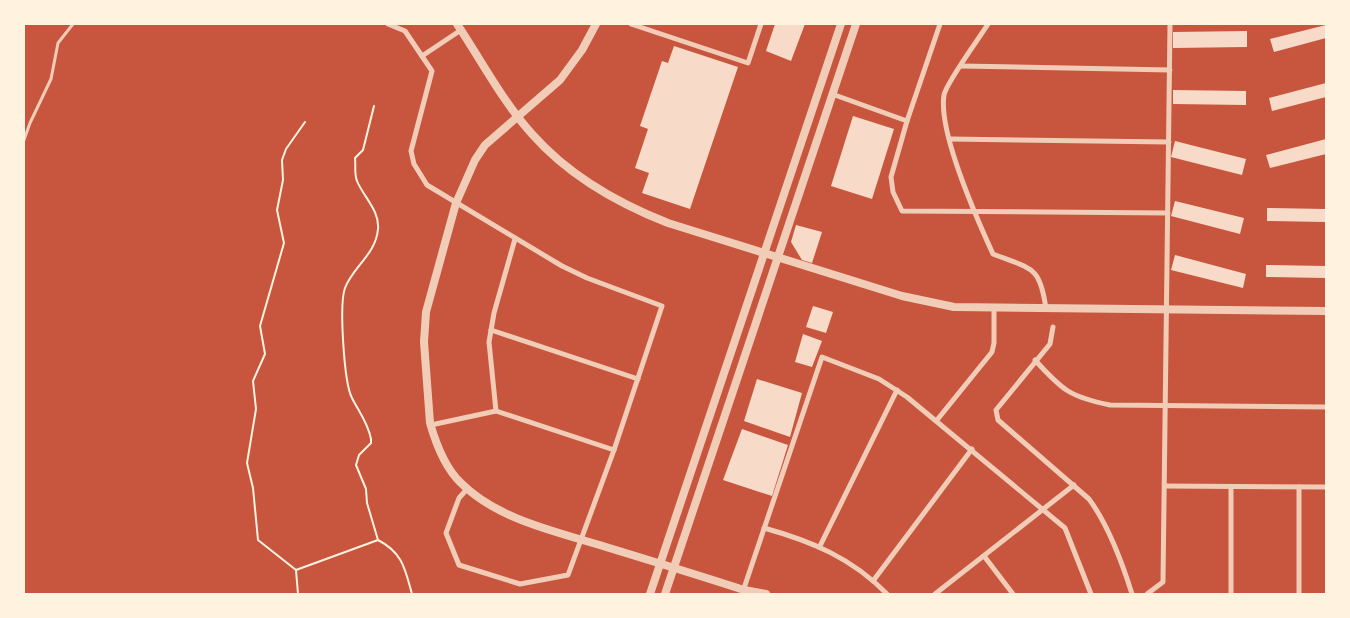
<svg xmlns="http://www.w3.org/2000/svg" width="1350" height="618" viewBox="0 0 1350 618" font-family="'DM Sans',sans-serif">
	<rect width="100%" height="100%" fill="#c8553d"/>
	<g fill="#f7dbc8">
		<path d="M775,24H805L791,61L766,51Z"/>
		<path d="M1326,25V38L1274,52L1270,39Z"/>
		<path d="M1247,31V47L1173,48V32Z"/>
		<path d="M674,46L738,67L690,209L642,193L649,173L635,168L648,129L640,126L662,61L668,63Z"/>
		<path d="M1326,83V97L1272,111L1269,98Z"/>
		<path d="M1173,90L1246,91V105L1173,104Z"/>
		<path d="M853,116L894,129L872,199L831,186Z"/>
		<path d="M1326,139V154L1270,168L1266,155Z"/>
		<path d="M1175,141L1246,159L1242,175L1171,157Z"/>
		<path d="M1175,201L1244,218L1240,234L1171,216Z"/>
		<path d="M1267,208L1326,209V222L1267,221Z"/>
		<path d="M796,225L822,232L812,263L802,260L791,242Z"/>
		<path d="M1175,255L1246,274L1243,288L1171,270Z"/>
		<path d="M1266,265L1326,266V278L1266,277Z"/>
		<path d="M813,306L833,312L826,333L806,327Z"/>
		<path d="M803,334L822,341L812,367L795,362Z"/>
		<path d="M757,379L802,393L790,437L744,421Z"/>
		<path d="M742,429L788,445L772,496L723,480Z"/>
	</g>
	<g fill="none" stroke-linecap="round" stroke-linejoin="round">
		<g stroke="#fff3e0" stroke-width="2">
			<path d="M374,106L363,150L355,158C356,165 354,174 357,181C363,196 380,211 378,229C376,254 353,267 345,288C339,304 344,383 352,398C359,412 368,423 371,439V443L359,455L356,465L366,489L367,503L378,540C403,553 405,569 412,594"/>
			<path d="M296,570L258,540L253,488L247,463L256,409L253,381L265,354L260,326L284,243L277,210L283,180L282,160L286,149L305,122"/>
			<path d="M298,594L296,570L378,540"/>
		</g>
		<path stroke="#f1ccb7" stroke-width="3" d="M24,140L30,123L51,79L58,43L73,24"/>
		<g stroke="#f1ccb7" stroke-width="5">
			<path d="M388,24L405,31L432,71L411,151L414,164L427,185L562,266L587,278L662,306L614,450L568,575L520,584L459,565L446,533L459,498L468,488"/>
			<path d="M631,24L748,63L761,24"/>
			<path d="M940,24L907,121L891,177L893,192L902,211L1168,213"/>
			<path d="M988,24C980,37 946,83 944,95C938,132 977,219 993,254C1031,269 1040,265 1046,309"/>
			<path d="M422,56L461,30"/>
			<path d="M961,66L1170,70"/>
			<path d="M832,94L907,121"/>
			<path d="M950,139L1169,142"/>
			<path d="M1053,327L1050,344L996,410L998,420L1089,499C1109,526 1122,562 1132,594"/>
			<path d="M491,330L638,379"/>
			<path d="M1035,360C1062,390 1070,397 1110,405L1326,407"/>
			<path d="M496,411L489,342L494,313L515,239"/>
			<path d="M937,420L992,352L994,343V309"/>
			<path d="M431,425L496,411L614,450"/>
			<path d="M1165,486L1326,487"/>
			<path d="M1231,487V594"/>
			<path d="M764,528C811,541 852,558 887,594"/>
			<path d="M820,546L897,390"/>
			<path d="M984,556L1013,594"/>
			<path d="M873,581L972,449"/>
			<path d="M742,594L822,357L879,379L907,397L1065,528L1091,594"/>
			<path d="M935,594L1074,485"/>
			<path d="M1147,594L1163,582L1170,24"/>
			<path d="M1299,594V487"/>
		</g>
		<g stroke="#f1ccb7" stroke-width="8">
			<path d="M457,24C481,60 503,102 532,134C569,176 617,203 668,223L902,296L954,307L1326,311"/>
			<path d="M596,24L582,50L560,80L485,145L475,160L456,203L426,312L424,342L430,423C436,444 445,468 461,483C498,520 558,532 606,547C652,561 698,575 744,590L766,594"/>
			<path d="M650,594L841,24"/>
			<path d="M665,594L856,24"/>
		</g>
	</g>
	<rect width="1350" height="618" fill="none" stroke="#fff3e0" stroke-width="50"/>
</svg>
